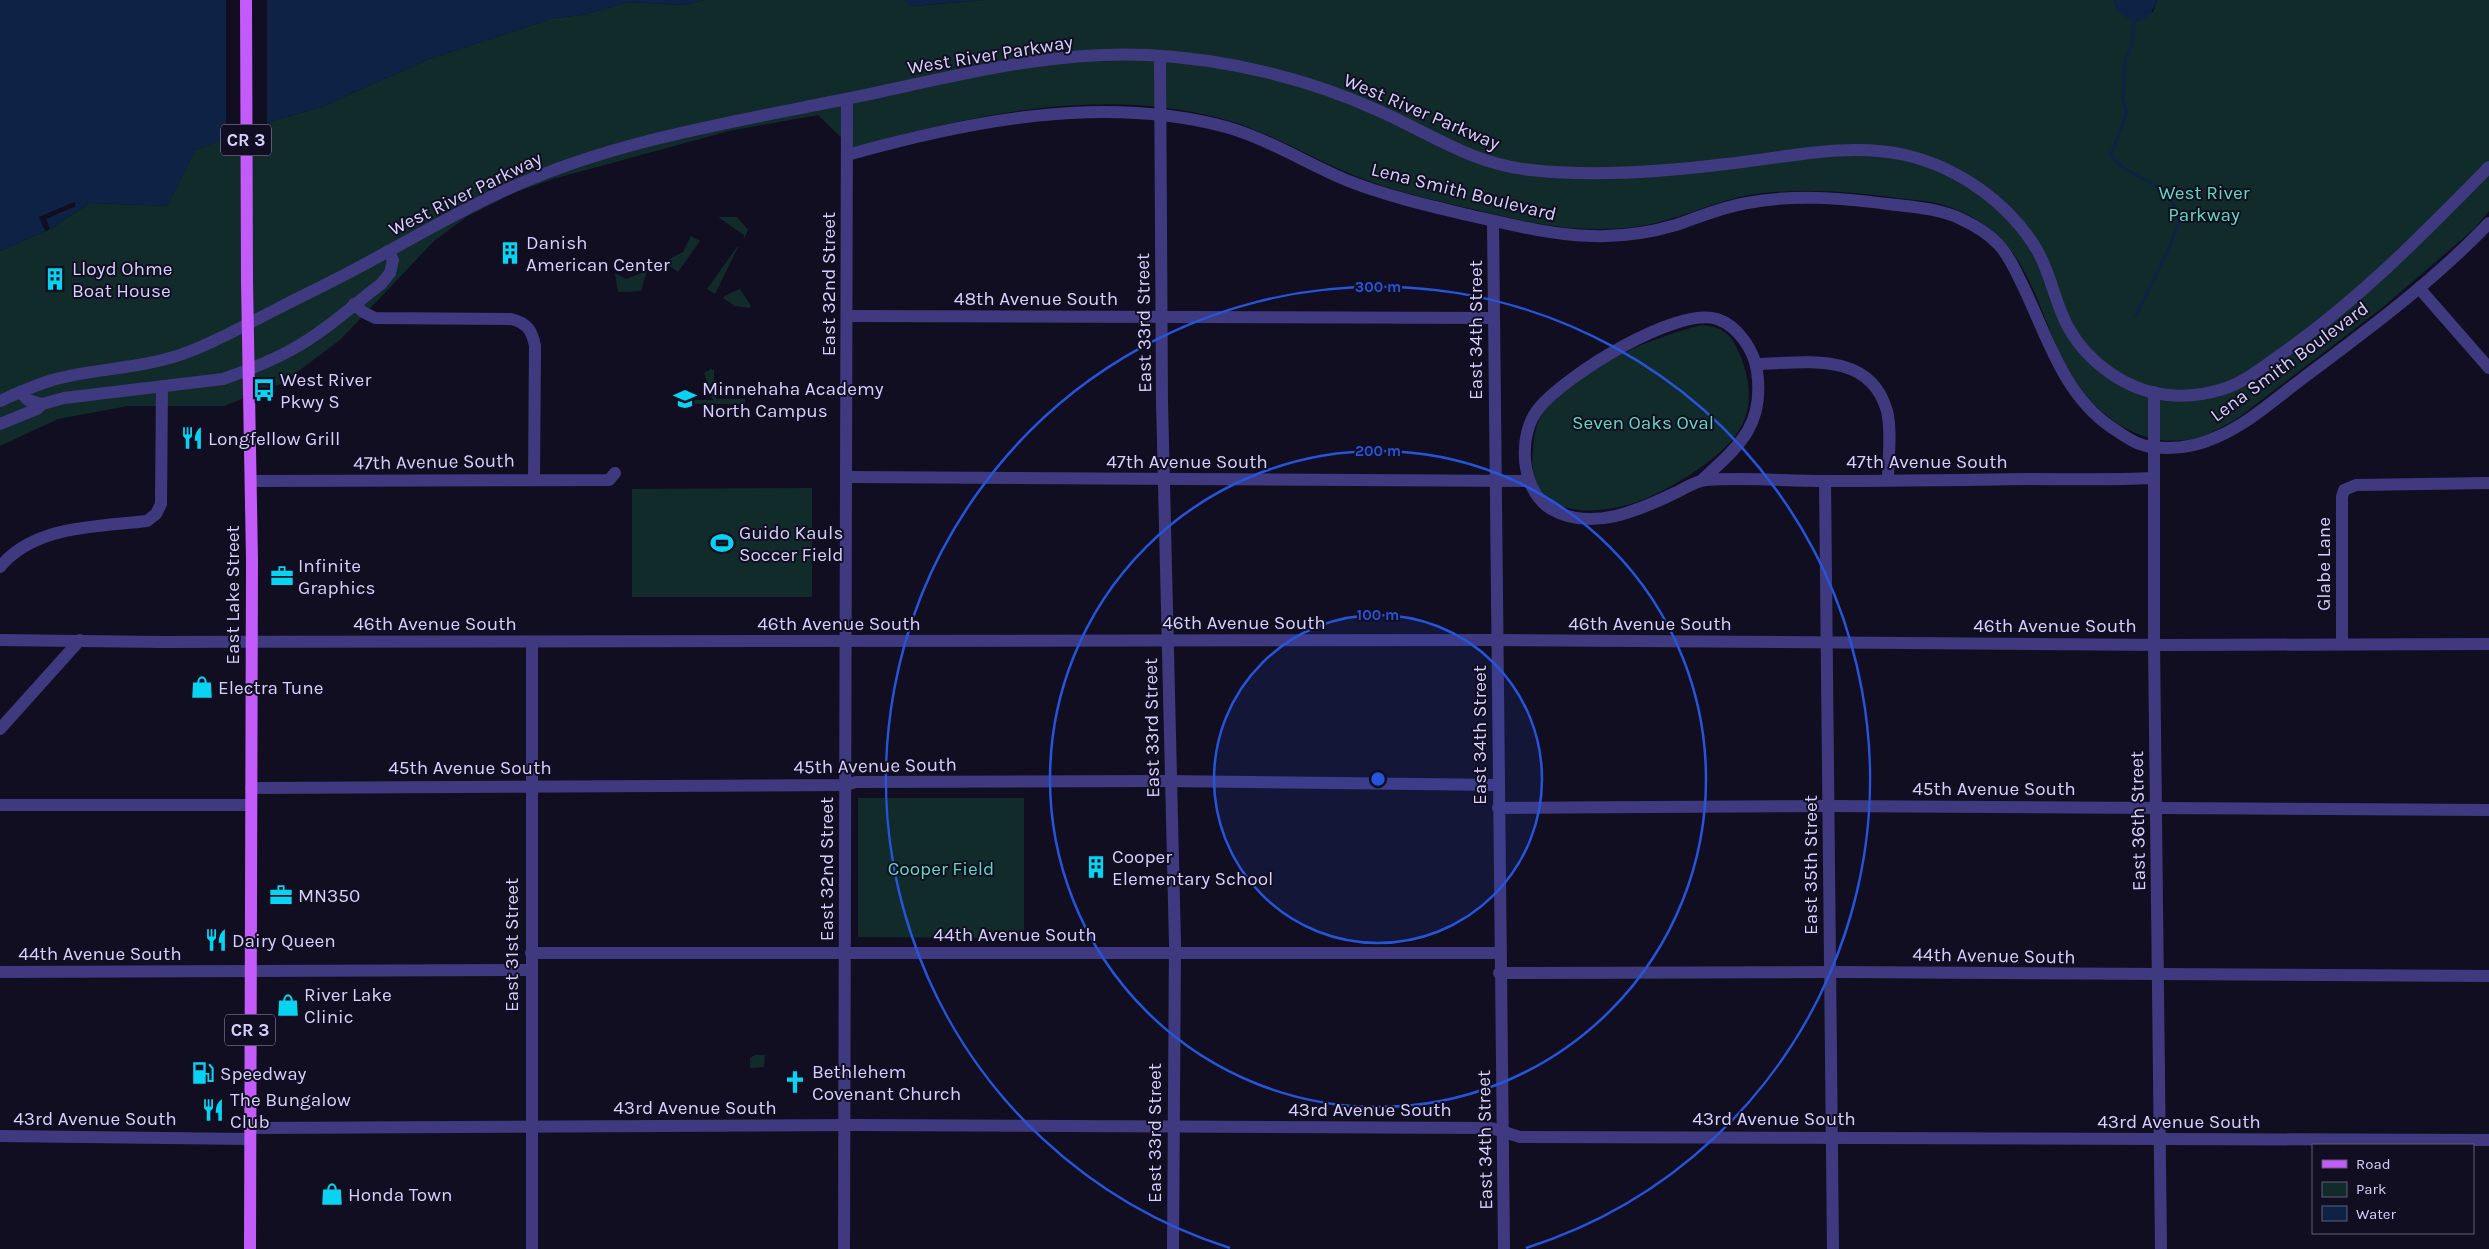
<svg xmlns="http://www.w3.org/2000/svg" width="2489" height="1249" viewBox="0 0 2489 1249" font-family="Karla,sans-serif">
	<rect width="100%" height="100%" fill="#120e21"/>
	<g fill="#112b2b">
		<path d="M704,0H903L913,6L985,0H2114L2118,11L2153,12L2157,0H2489V211L2474,229L2382,308L2238,418C2224,426 2211,434 2196,438C2141,451 2096,416 2069,371C2041,323 2033,258 1985,225C1973,217 1958,209 1944,205C1927,200 1908,200 1890,197C1842,191 1792,187 1744,196C1719,201 1695,212 1670,219C1648,226 1625,229 1602,229C1558,230 1514,219 1472,209C1430,199 1386,190 1346,172C1308,156 1272,134 1233,122C1109,84 974,114 852,148L818,115L729,131L553,179L516,192L468,216L434,241L341,339L283,383L224,406H128L58,419L0,446V251L50,229L90,203L167,206L195,150L270,122L321,107L429,59L554,18L582,15L629,2L683,5Z"/>
		<path d="M718,217H737L748,230L744,239V235Z"/>
		<path d="M691,236L700,241L678,272L664,262L683,252Z"/>
		<path d="M737,247H738L715,294L707,289Z"/>
		<path d="M647,271L641,291L618,292L615,273L626,279Z"/>
		<path d="M740,289L751,306L750,308L735,306L723,298L726,295Z"/>
		<path d="M1702,325C1724,327 1732,335 1740,355C1764,415 1737,444 1688,476C1667,489 1643,502 1619,507C1573,517 1526,507 1533,450C1534,438 1536,424 1542,413C1545,407 1553,402 1558,397C1598,361 1650,338 1702,325Z"/>
		<path d="M711,369L714,370V380H716V399H745V404H693V400H713L704,373Z"/>
		<path d="M812,488V597H632V489Z"/>
		<path d="M858,798H1024V938L858,937Z"/>
		<path d="M755,1055H765L764,1067L750,1068V1058Z"/>
	</g>
	<g fill="#0e2245">
		<path d="M0,0H704L683,5L629,2L582,15L554,18L429,59L321,107L270,122L195,150L167,206L90,203L50,229L0,251Z"/>
		<path d="M903,0H985L912,6Z"/>
		<path d="M2114,0H2157C2152,13 2148,19 2134,23L2118,11Z"/>
	</g>
	<g fill="#120e21">
		<path d="M226,0H267V126L226,141Z"/>
		<path d="M74,202L76,206L46,219L50,229L45,231L39,217Z"/>
	</g>
	<g fill="none" stroke-linecap="round" stroke-linejoin="round">
		<path stroke="#0e2245" stroke-width="3" d="M2134,21L2132,45L2125,61L2123,99L2127,112L2111,155C2122,172 2145,177 2161,190C2167,195 2176,208 2179,215C2183,226 2142,302 2135,317"/>
		<g stroke="#3f3a7f" stroke-width="12">
			<path d="M1160,57L1162,401L1175,944L1173,1249"/>
			<path d="M847,155C968,121 1102,94 1226,127C1268,139 1306,163 1346,180C1386,196 1430,206 1472,216C1512,225 1552,235 1592,236C1620,237 1649,233 1676,225C1699,217 1723,207 1747,203C1794,194 1841,198 1888,204C1912,207 1938,208 1961,219C1974,225 1989,234 1999,245C2010,257 2016,272 2023,286C2047,336 2063,394 2111,427C2123,435 2137,446 2153,447C2174,450 2197,446 2217,437C2248,424 2275,399 2302,379C2366,331 2434,281 2489,223"/>
			<path d="M1493,221L1504,1249"/>
			<path d="M2419,288L2489,368"/>
			<path d="M354,304L363,312L375,318L511,319C527,323 532,330 535,346L534,479"/>
			<path d="M847,316L1494,318"/>
			<path d="M1756,364C1805,363 1870,350 1887,411C1892,432 1888,459 1888,480"/>
			<path d="M20,392L28,400L42,404"/>
			<path d="M2154,392V644L2161,1249"/>
			<path d="M0,401C17,393 34,386 52,380C96,368 144,369 188,352C218,341 247,324 275,310C308,293 342,277 374,259C419,235 464,208 510,188C616,140 733,122 846,99C945,79 1045,50 1148,55C1226,59 1306,78 1377,110C1430,133 1471,164 1531,170C1595,177 1662,172 1726,164C1785,158 1846,142 1905,155C1958,167 2009,203 2037,250C2051,274 2055,303 2068,327C2088,363 2127,391 2168,395C2186,397 2207,394 2223,389C2245,382 2264,366 2283,353C2361,298 2422,235 2489,167"/>
			<path d="M0,424L37,409L42,404L64,398L223,379C246,371 269,362 291,350C323,333 352,306 381,284L390,273L393,260L388,251"/>
			<path d="M847,477L1527,481"/>
			<path d="M1702,480C1739,446 1765,425 1757,371C1754,350 1738,326 1717,319C1676,306 1565,376 1539,408C1517,434 1520,490 1551,509C1590,532 1638,511 1675,493C1684,489 1695,481 1706,480C1745,477 1785,481 1824,481C1892,481 1960,480 2028,479C2070,479 2112,480 2153,478"/>
			<path d="M251,481L609,480L615,473"/>
			<path d="M1825,481L1833,1249"/>
			<path d="M0,567C34,525 97,527 147,521L156,514L161,504L162,386"/>
			<path d="M0,640L161,642L1497,640L2166,645L2489,644"/>
			<path d="M2342,643V497L2344,490L2356,485L2489,483"/>
			<path d="M0,729L80,640"/>
			<path d="M251,788L845,785L856,782L1159,781L1499,785"/>
			<path d="M0,805H251"/>
			<path d="M1498,808L1828,806L2489,810"/>
			<path d="M531,953H1499"/>
			<path d="M0,972L531,970"/>
			<path d="M1499,973L1840,972L2489,976"/>
			<path d="M250,1128L855,1125L1491,1128L1520,1137L2489,1140"/>
			<path d="M0,1136L250,1139"/>
			<path d="M532,1249V642"/>
			<path d="M844,1249L847,99"/>
		</g>
		<path stroke="#c35afa" stroke-width="12" d="M246,0L247,281L252,560L250,1249"/>
	</g>
	<circle cx="1378" cy="779" r="164" fill="#2654da" fill-opacity=".12"/>
	<g fill="none" stroke="#2654da" stroke-width="2.5">
		<circle cx="1378" cy="779" r="164"/>
		<circle cx="1378" cy="779" r="328"/>
		<path d="M1230 1248A492 492 0 1 1 1526 1248"/>
	</g>
	<defs>
		<symbol id="building-bare" viewBox="-9 -9 18 18"><path d="M-4-6H4V6H1V3H-1V6H-4ZM-2.5-4.3h1.7v1.8h-1.7ZM.8-4.3h1.7v1.8H.8ZM-2.5-1h1.7V.8h-1.7ZM.8-1h1.7V.8H.8Z" fill="#08d4f2" stroke="#120e21" stroke-width="2.5" paint-order="stroke"/></symbol>
		<symbol id="bus-bare" viewBox="-9 -9 18 18"><path d="M-5-6H5V4H4V6H2V4H-2V6H-4V4H-5ZM-3.5-4V0h7V-4ZM-3.5 1.2v1.5H-2V1.2ZM2 1.2v1.5H3.5V1.2Z" fill="#08d4f2" stroke="#120e21" stroke-width="2.5" paint-order="stroke"/></symbol>
		<symbol id="school-bare" viewBox="-9 -9 18 18"><path d="M0-5L7-2L0 1L-7-2ZM-4 1L0 2.5L4 1V4Q0 6-4 4Z" fill="#08d4f2" stroke="#120e21" stroke-width="2.5" paint-order="stroke"/></symbol>
		<symbol id="restaurant-bare" viewBox="-9 -9 18 18"><path d="M-5-6h1v4h1v-4h1v4h1v-4h1v5L-1.5 .5V6h-2V.5L-5-1ZM5-6V6H3V1.5H1.5Q1.5-4 5-6Z" fill="#08d4f2" stroke="#120e21" stroke-width="2.5" paint-order="stroke"/></symbol>
		<symbol id="stadium-bare" viewBox="-9 -9 18 18"><path d="M0-5a6.5 5 0 1 0 0 10a6.5 5 0 1 0 0-10ZM-3.5-1.8h7v3.6h-7Z" fill="#08d4f2" stroke="#120e21" stroke-width="2.5" paint-order="stroke"/></symbol>
		<symbol id="office-bare" viewBox="-9 -9 18 18"><path d="M-6-3h4V-5.5h4V-3h4V5H-6ZM-1-4.5V-3h2v-1.5ZM-6 0V1H6V0Z" fill="#08d4f2" stroke="#120e21" stroke-width="2.5" paint-order="stroke"/></symbol>
		<symbol id="shop-bare" viewBox="-9 -9 18 18"><path d="M-5-2.5h2.3a2.7 3.5 0 0 1 5.4 0H5L5.5 6h-11ZM-1.5-2.5h3a1.5 2.3 0 0 0-3 0Z" fill="#08d4f2" stroke="#120e21" stroke-width="2.5" paint-order="stroke"/></symbol>
		<symbol id="fuel-bare" viewBox="-9 -9 18 18"><path d="M-5.5-6h7V0h2V4h1.3V-2.5L3-4.5l.8-.8L6-3V5H2.5V1h-1V6h-7ZM-4.2-4.7v3.2H.2V-4.7Z" fill="#08d4f2" stroke="#120e21" stroke-width="2.5" paint-order="stroke"/></symbol>
		<symbol id="church-bare" viewBox="-9 -9 18 18"><path d="M-1.2-6h2.4v3.5h3.3v2.4h-3.3V6h-2.4V-.1h-3.3v-2.4h3.3Z" fill="#08d4f2" stroke="#120e21" stroke-width="2.5" paint-order="stroke"/></symbol>
	</defs>
	<g fill-rule="evenodd">
		<use href="#building-bare" x="494" y="237" width="32" height="32"/>
		<use href="#building-bare" x="39" y="263" width="32" height="32"/>
		<use href="#bus-bare" x="248" y="374" width="32" height="32"/>
		<use href="#school-bare" x="669" y="383" width="32" height="32"/>
		<use href="#restaurant-bare" x="176" y="422" width="32" height="32"/>
		<use href="#stadium-bare" x="706" y="527" width="32" height="32"/>
		<use href="#office-bare" x="266" y="560" width="32" height="32"/>
		<use href="#shop-bare" x="186" y="671" width="32" height="32"/>
		<use href="#building-bare" x="1080" y="851" width="32" height="32"/>
		<use href="#office-bare" x="265" y="879" width="32" height="32"/>
		<use href="#restaurant-bare" x="200" y="924" width="32" height="32"/>
		<use href="#shop-bare" x="272" y="989" width="32" height="32"/>
		<use href="#fuel-bare" x="187" y="1057" width="32" height="32"/>
		<use href="#church-bare" x="779" y="1066" width="32" height="32"/>
		<use href="#restaurant-bare" x="197" y="1094" width="32" height="32"/>
		<use href="#shop-bare" x="316" y="1178" width="32" height="32"/>
	</g>
	<g text-anchor="middle" stroke-width="4" stroke-linejoin="round" paint-order="stroke">
		<g fill="#120e21" stroke="#9b96bc" stroke-width="1">
			<rect x="221" y="124.5" width="50" height="31" rx="4"/>
			<rect x="225" y="1014.5" width="50" height="31" rx="4"/>
		</g>
		<g font-size="18" font-weight="bold" fill="#d6d0fe">
			<text x="246" y="146">CR 3</text>
			<text x="250" y="1036">CR 3</text>
		</g>
		<g font-size="19" fill="#d6d0fe" stroke="#120e21">
			<text transform="translate(990 54) rotate(-9)" y="7">West River Parkway</text>
			<text transform="translate(1422 111) rotate(23)" y="7">West River Parkway</text>
			<text transform="translate(1464 191) rotate(14)" y="7">Lena Smith Boulevard</text>
			<text transform="translate(465 193) rotate(-26)" y="7">West River Parkway</text>
			<text transform="translate(828 284) rotate(-90)" y="7">East 32nd Street</text>
			<text x="1036" y="305">48th Avenue South</text>
			<text transform="translate(1143 323) rotate(-91)" y="7">East 33rd Street</text>
			<text transform="translate(1475 330) rotate(-90)" y="7">East 34th Street</text>
			<text transform="translate(2289 361) rotate(-36)" y="7">Lena Smith Boulevard</text>
			<text transform="translate(434 461) rotate(-1)" y="7">47th Avenue South</text>
			<text x="1187" y="468">47th Avenue South</text>
			<text x="1927" y="468">47th Avenue South</text>
			<text transform="translate(2323 564) rotate(-90)" y="7">Glabe Lane</text>
			<text transform="translate(232 595) rotate(-90)" y="7">East Lake Street</text>
			<text x="1244" y="629">46th Avenue South</text>
			<text x="435" y="630">46th Avenue South</text>
			<text x="839" y="630">46th Avenue South</text>
			<text x="1650" y="630">46th Avenue South</text>
			<text x="2055" y="632">46th Avenue South</text>
			<text transform="translate(1151 728) rotate(-91)" y="7">East 33rd Street</text>
			<text transform="translate(1479 735) rotate(-90)" y="7">East 34th Street</text>
			<text transform="translate(875 765) rotate(-1)" y="7">45th Avenue South</text>
			<text x="470" y="774">45th Avenue South</text>
			<text x="1994" y="795">45th Avenue South</text>
			<text transform="translate(2137 821) rotate(-91)" y="7">East 36th Street</text>
			<text transform="translate(1810 865) rotate(-90)" y="7">East 35th Street</text>
			<text transform="translate(826 869) rotate(-90)" y="7">East 32nd Street</text>
			<text x="1015" y="941">44th Avenue South</text>
			<text transform="translate(511 945) rotate(-90)" y="7">East 31st Street</text>
			<text x="100" y="960">44th Avenue South</text>
			<text transform="translate(1994 955) rotate(1)" y="7">44th Avenue South</text>
			<text x="695" y="1114">43rd Avenue South</text>
			<text x="1370" y="1116">43rd Avenue South</text>
			<text x="95" y="1125">43rd Avenue South</text>
			<text x="1774" y="1125">43rd Avenue South</text>
			<text x="2179" y="1128">43rd Avenue South</text>
			<text transform="translate(1154 1133) rotate(-90)" y="7">East 33rd Street</text>
			<text transform="translate(1484 1140) rotate(-91)" y="7">East 34th Street</text>
		</g>
		<g font-size="19" fill="#5edbbf" stroke="#120e21">
			<text x="2204" y="199">West River<tspan x="2204" dy="22">Parkway</tspan></text>
			<text x="1643" y="429">Seven Oaks Oval</text>
			<text x="941" y="875">Cooper Field</text>
		</g>
		<g font-size="19" fill="#d6d0fe" stroke="#120e21" text-anchor="start">
			<text x="526" y="249">Danish<tspan x="526" dy="22">American Center</tspan></text>
			<text x="72" y="275">Lloyd Ohme<tspan x="72" dy="22">Boat House</tspan></text>
			<text x="280" y="386">West River<tspan x="280" dy="22">Pkwy S</tspan></text>
			<text x="702" y="395">Minnehaha Academy<tspan x="702" dy="22">North Campus</tspan></text>
			<text x="208" y="445">Longfellow Grill</text>
			<text x="739" y="539">Guido Kauls<tspan x="739" dy="22">Soccer Field</tspan></text>
			<text x="298" y="572">Infinite<tspan x="298" dy="22">Graphics</tspan></text>
			<text x="218" y="694">Electra Tune</text>
			<text x="1112" y="863">Cooper<tspan x="1112" dy="22">Elementary School</tspan></text>
			<text x="298" y="902">MN350</text>
			<text x="232" y="947">Dairy Queen</text>
			<text x="304" y="1001">River Lake<tspan x="304" dy="22">Clinic</tspan></text>
			<text x="812" y="1078">Bethlehem<tspan x="812" dy="22">Covenant Church</tspan></text>
			<text x="220" y="1080">Speedway</text>
			<text x="230" y="1106">The Bungalow<tspan x="230" dy="22">Club</tspan></text>
			<text x="348" y="1201">Honda Town</text>
		</g>
	</g>
	<circle cx="1378" cy="779" r="8" fill="#2654da" stroke="#120e21" stroke-width="2.5"/>
	<g font-size="15" text-anchor="middle" font-weight="bold" fill="#2654da" stroke="#120e21" stroke-width="4" stroke-linejoin="round" paint-order="stroke">
		<text x="1378" y="292">300 m</text>
		<text x="1378" y="456">200 m</text>
		<text x="1378" y="620">100 m</text>
	</g>
	<rect x="2312" y="1144" width="162" height="90" fill="#120e21" stroke="#605c79"/>
	<rect x="2322" y="1160" width="25" height="8" fill="#c35afa" stroke="#605c79"/>
	<text x="2356" y="1169" font-size="15" fill="#d6d0fe">Road</text>
	<rect x="2322" y="1182" width="25" height="15" fill="#112b2b" stroke="#605c79"/>
	<text x="2356" y="1194" font-size="15" fill="#d6d0fe">Park</text>
	<rect x="2322" y="1206" width="25" height="15" fill="#0e2245" stroke="#605c79"/>
	<text x="2356" y="1219" font-size="15" fill="#d6d0fe">Water</text>
</svg>
